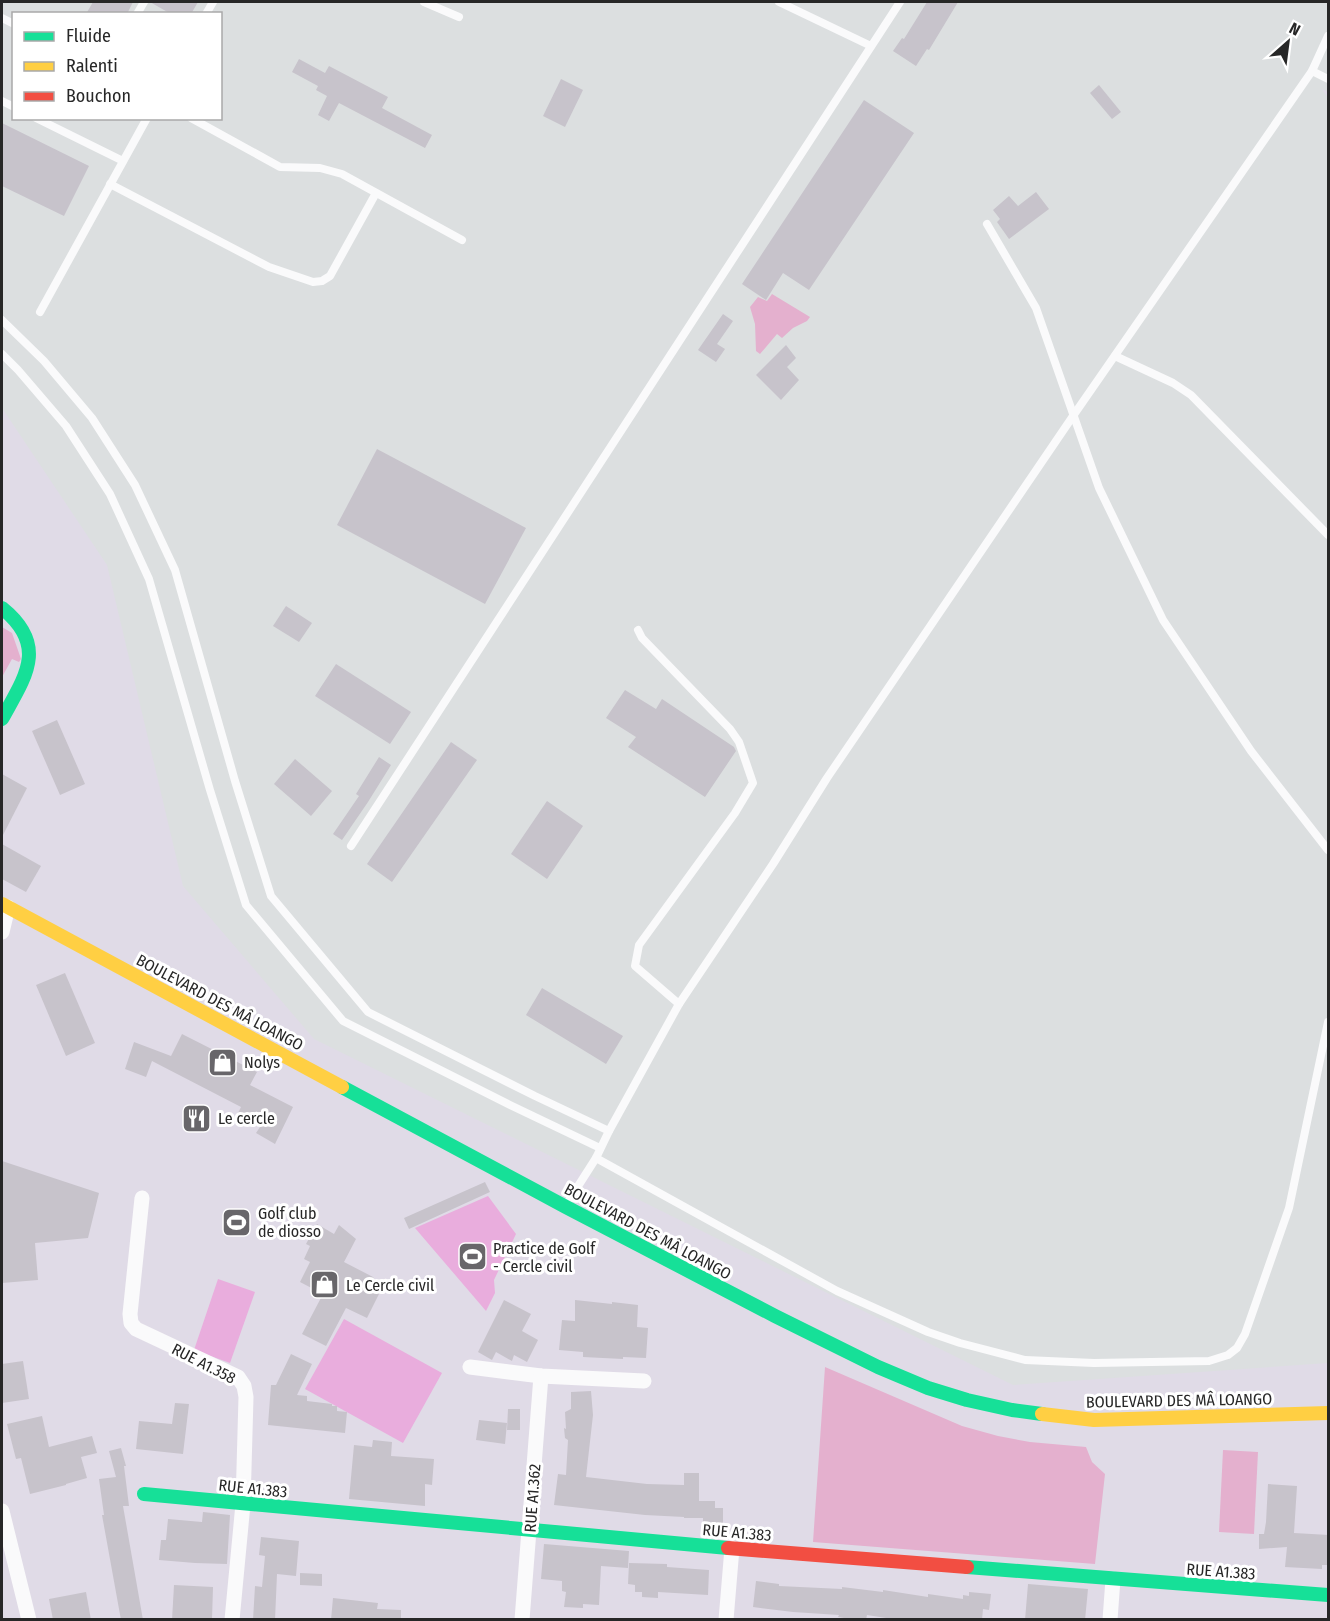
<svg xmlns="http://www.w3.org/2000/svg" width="1330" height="1621" viewBox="0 0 1330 1621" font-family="'Fira Sans Condensed',sans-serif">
	<rect width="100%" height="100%" fill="#e0dbe7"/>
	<path fill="#dcdfe0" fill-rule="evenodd" d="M2,2H1328V92L1322,89L1328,98V1363L1013,1385L314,1039L183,886L107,565L2,408ZM14,14H220V118H14Z"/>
	<g fill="#e4b0ce">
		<path d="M772,294L810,317L807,321L793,328L782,338L777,334L760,354L756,351L755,324L750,307L758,297L767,301Z"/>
		<path d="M2,627L12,633L21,659L19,662L12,659L2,677Z"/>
		<path d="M825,1367L962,1426L998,1436L1030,1442L1086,1447L1092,1462L1105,1474L1095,1564L813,1542Z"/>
		<path d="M1223,1450L1258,1452L1254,1534L1219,1532Z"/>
	</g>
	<g fill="#e9addd">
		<path d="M488,1196L516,1234L494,1280L495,1293L486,1311L415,1228Z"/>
		<path d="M218,1279L255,1292L230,1363L194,1350Z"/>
		<path d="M344,1319L442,1373L403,1443L305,1389Z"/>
	</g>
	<g fill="#c7c3cb">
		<path d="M93,2H133L127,14H86Z"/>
		<path d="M150,2H198L191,14H171Z"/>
		<path d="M927,2H958L929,50L927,49L916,66L893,51L902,38L904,39Z"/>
		<path d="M299,59L325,73L329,66L388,97L382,108L432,135L425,148L339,103L329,121L318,115L327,96L316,90L318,86L292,72Z"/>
		<path d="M561,79L583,90L565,127L543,116Z"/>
		<path d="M1099,85L1121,112L1112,119L1090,93Z"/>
		<path d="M864,100L914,133L809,290L783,273L766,300L742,284Z"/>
		<path d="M2,123L89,166L64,216L2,186Z"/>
		<path d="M1036,192L1049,209L1009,239L997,222L1000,219L993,210L1009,196L1018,206Z"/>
		<path d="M723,314L733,321L717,344L725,349L716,362L698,350Z"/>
		<path d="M786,345L796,358L787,367L799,380L781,400L756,375Z"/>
		<path d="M377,449L526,528L485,604L337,525Z"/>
		<path d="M286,606L312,623L299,642L273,626Z"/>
		<path d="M336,664L411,712L390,744L315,696Z"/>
		<path d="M625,690L656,709L662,699L734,747L736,751L705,797L628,747L636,737L606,718Z"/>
		<path d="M57,720L85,784L60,795L32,731Z"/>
		<path d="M451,742L477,760L392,882L367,864Z"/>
		<path d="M379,757L391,765L368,802L342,840L333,834L359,796L356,794Z"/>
		<path d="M295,759L332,791L311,816L274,784Z"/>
		<path d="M2,774L27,788L2,837Z"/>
		<path d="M547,801L583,826L547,879L511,854Z"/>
		<path d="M2,844L41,866L26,892L2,879Z"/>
		<path d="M65,973L95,1043L66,1056L36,985Z"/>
		<path d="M542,988L623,1036L606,1064L526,1015Z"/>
		<path d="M182,1034L257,1072L250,1085L293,1107L275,1144L256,1133L260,1127L237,1115L241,1107L152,1061L146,1077L125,1069L134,1042L171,1056Z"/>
		<path d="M2,1161L99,1193L88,1238L35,1243L38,1280L2,1283Z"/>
		<path d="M485,1182L490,1192L409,1229L404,1218Z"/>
		<path d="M317,1224L334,1234L339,1225L356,1239L344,1262L373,1277L381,1290L367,1318L346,1308L326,1346L302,1334L323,1294L300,1282L310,1262L304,1259L310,1246L306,1244Z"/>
		<path d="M504,1300L531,1314L522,1331L538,1340L527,1362L514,1355L512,1361L496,1352L492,1360L478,1352Z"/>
		<path d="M575,1300L612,1304V1302L638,1305L637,1327L648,1328L646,1358L623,1357V1359L583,1357V1352L559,1350L562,1320L575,1321Z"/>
		<path d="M291,1354L312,1364L297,1395L307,1396V1401L332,1404V1406H337V1411L347,1412L345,1433L268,1425L271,1385H276Z"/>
		<path d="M23,1361L29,1399L2,1403V1364Z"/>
		<path d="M591,1391L593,1415L586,1477L647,1484L684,1485V1473H699V1501H715V1508H723V1527H703V1518H684V1517L645,1515L554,1505L558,1474L566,1475L568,1440L565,1438L564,1428L566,1429L565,1412L571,1409V1392Z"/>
		<path d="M175,1403L189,1404L183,1454L136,1449L139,1421L172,1424Z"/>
		<path d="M508,1409H520V1430H507Z"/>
		<path d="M42,1416L49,1447L92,1436L97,1453L81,1457L87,1478L66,1484V1485L30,1494L21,1458L16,1459L7,1424Z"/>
		<path d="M479,1420L507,1423L505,1444L476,1440Z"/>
		<path d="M373,1440L392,1442L391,1456L434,1459L432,1485L425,1484V1506L349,1499L354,1445L372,1447Z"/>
		<path d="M121,1448L126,1466H124L129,1506H123L143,1620H121L102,1515H104L99,1479L116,1477L109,1451Z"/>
		<path d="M1268,1484L1297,1486L1294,1533L1329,1535V1565H1322V1569L1285,1567L1287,1547L1259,1549V1534H1264L1266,1522Z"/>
		<path d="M203,1512L230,1515L227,1564L195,1563L159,1560L161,1540H166L168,1519L202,1522Z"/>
		<path d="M261,1537L299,1541L296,1576L277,1574L275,1620H253L255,1586L262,1587L265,1556L259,1555Z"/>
		<path d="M544,1544L629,1551L628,1568L601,1566L599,1605L583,1604V1608L564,1607L566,1592L562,1591V1581L541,1579Z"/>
		<path d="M629,1563L667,1564V1567L709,1570L708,1595L658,1592V1598L642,1597V1592H635V1585L628,1584Z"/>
		<path d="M300,1573L322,1574V1586L300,1585Z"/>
		<path d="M756,1581L779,1584V1586L842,1589V1587L883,1592V1590L928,1597V1594L963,1599V1595L969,1596V1592L991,1594L989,1610L983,1609L982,1620H899L867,1615L866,1620H856L838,1617L839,1615L793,1612L753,1607Z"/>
		<path d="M1028,1584L1088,1589L1085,1620H1025Z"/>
		<path d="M174,1585L213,1587L212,1620H172Z"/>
		<path d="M86,1592L91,1620H53L49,1599Z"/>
		<path d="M333,1598L378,1603L377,1609L401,1610V1620H331Z"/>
	</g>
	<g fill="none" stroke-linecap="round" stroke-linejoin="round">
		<g stroke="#fafafb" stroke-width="8">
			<path d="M424,2L459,17"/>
			<path d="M779,2L871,46"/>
			<path d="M137,14L144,2"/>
			<path d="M206,14L213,2"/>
			<path d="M2,18L14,24"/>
			<path d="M1312,71L1328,79"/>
			<path d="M2,101L14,107"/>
			<path d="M36,118L123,161"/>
			<path d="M191,118L280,167L320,168L342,174L462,240"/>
			<path d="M110,184L269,267L313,282L322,281L330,276L376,193"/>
			<path d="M987,224L1036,308L1099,488L1163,620L1251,751L1328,850"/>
			<path d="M40,312L147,118"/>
			<path d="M2,320L44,361L92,418L135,485L175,570L235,781L271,896L368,1012L535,1096L609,1131"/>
			<path d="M2,354L18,370L66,426L110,494L149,579L210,790L246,905L343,1021L510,1105L600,1148"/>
			<path d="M1115,356L1173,383L1191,395L1328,535"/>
			<path d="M638,630L642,638L730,729L739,742L753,783L735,813L639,945L635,966L679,1004"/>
			<path d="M351,846L900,2"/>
			<path d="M596,1158L837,1291L928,1332L960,1343L1025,1360L1094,1363L1209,1361L1228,1355L1237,1348L1245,1334L1289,1208L1328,1022"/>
			<path d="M566,1205L596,1158L609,1131L679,1004L773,864L827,778L1073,416L1312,71L1328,36"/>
		</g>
		<g stroke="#fafafb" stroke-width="15">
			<path d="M2,932L8,907"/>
			<path d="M142,1198L130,1314L131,1323L136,1329L238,1377L244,1386L246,1397L243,1504L232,1620"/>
			<path d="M470,1367L541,1376L644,1381"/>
			<path d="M2,1511L29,1620"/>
			<path d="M522,1620L541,1376"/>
			<path d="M726,1620L732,1548"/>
			<path d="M1110,1620L1113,1579"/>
		</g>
		<g stroke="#16e098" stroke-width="14">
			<path d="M2,608C49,646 25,677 2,719"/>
			<path d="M342,1087L566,1207L775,1316L878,1367L928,1388L967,1400L1012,1410L1042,1414"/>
			<path d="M144,1494L728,1548"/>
			<path d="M967,1567L1328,1595"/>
		</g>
		<g stroke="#ffcf43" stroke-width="14">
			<path d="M2,904L342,1087"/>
			<path d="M1042,1414L1094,1420L1328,1413"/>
		</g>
		<path stroke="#f24e42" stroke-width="14" d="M728,1548L967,1567"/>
	</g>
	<defs>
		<symbol id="shop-square" viewBox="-11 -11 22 22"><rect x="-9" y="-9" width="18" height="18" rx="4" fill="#68666a" stroke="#fff"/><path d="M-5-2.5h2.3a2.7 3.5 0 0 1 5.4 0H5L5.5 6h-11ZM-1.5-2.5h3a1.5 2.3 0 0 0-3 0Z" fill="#fff"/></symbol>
		<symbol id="restaurant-square" viewBox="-11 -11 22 22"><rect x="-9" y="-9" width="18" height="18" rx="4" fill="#68666a" stroke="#fff"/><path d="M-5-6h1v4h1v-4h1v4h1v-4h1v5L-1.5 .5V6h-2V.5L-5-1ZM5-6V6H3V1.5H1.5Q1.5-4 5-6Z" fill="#fff"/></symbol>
		<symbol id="stadium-square" viewBox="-11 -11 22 22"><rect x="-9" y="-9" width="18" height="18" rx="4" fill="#68666a" stroke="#fff"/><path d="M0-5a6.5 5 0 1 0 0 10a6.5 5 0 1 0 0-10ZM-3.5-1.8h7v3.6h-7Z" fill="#fff"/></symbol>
	</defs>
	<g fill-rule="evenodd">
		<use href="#shop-square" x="206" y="1046" width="33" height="33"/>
		<use href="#restaurant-square" x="180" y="1102" width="33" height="33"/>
		<use href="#stadium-square" x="220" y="1206" width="33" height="33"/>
		<use href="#stadium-square" x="456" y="1240" width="33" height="33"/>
		<use href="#shop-square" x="308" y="1268" width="33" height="33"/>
	</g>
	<g text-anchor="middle" stroke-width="6" stroke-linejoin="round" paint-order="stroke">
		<g font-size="16" fill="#272727" stroke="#fff">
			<text transform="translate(220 1002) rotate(28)" y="6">BOULEVARD DES MÂ LOANGO</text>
			<text transform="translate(648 1231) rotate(28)" y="6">BOULEVARD DES MÂ LOANGO</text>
			<text transform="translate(204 1363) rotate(27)" y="6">RUE A1.358</text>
			<text transform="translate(1179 1400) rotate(-1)" y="6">BOULEVARD DES MÂ LOANGO</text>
			<text transform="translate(253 1488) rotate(6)" y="6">RUE A1.383</text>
			<text transform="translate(532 1498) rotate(-86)" y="6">RUE A1.362</text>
			<text transform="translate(737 1532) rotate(5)" y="6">RUE A1.383</text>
			<text transform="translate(1221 1571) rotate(4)" y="6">RUE A1.383</text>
		</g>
		<g font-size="16" fill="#272727" stroke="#fff" text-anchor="start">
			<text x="244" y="1068">Nolys</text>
			<text x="218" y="1124">Le cercle</text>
			<text x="258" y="1219">Golf club<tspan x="258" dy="18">de diosso</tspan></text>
			<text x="493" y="1254">Practice de Golf<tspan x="493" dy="18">- Cercle civil</tspan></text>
			<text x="346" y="1291">Le Cercle civil</text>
		</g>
	</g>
	<rect width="1330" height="1621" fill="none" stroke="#272727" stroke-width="6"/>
	<rect x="12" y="12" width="210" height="108" fill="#ffffff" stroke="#a9a9a9" stroke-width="1.5"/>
	<rect x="24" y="32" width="30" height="9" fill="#16e098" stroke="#a9a9a9" stroke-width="1.5"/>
	<text x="66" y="42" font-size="18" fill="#272727">Fluide</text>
	<rect x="24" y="62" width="30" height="9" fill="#ffcf43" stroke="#a9a9a9" stroke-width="1.5"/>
	<text x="66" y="72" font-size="18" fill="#272727">Ralenti</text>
	<rect x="24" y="92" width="30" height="9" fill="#f24e42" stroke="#a9a9a9" stroke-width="1.5"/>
	<text x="66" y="102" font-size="18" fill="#272727">Bouchon</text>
	<g transform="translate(1288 42) rotate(28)" stroke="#ffffff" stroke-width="4.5" paint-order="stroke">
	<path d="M0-4.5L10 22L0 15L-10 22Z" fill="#272727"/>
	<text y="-9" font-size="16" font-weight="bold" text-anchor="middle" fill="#272727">N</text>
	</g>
</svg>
